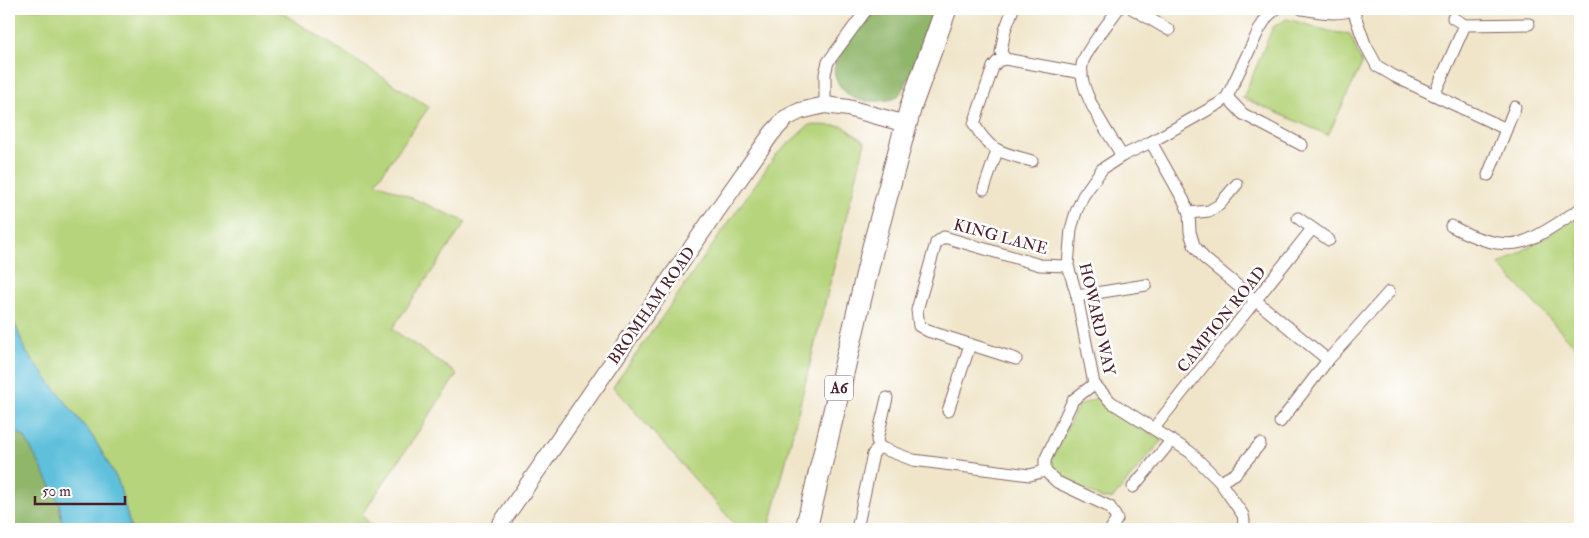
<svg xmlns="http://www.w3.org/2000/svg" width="1589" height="538" viewBox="0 0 1589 538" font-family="'IM FELL Double Pica',serif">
	<rect width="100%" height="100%" fill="#fff"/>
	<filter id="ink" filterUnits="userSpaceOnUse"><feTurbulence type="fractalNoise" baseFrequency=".02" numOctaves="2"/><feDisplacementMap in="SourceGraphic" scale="10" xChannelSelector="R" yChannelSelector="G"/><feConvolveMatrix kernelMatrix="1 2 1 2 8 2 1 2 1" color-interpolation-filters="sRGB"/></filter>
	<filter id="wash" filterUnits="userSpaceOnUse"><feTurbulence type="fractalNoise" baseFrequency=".0096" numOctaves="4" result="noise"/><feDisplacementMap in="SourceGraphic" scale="20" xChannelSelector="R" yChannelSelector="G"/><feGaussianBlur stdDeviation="1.12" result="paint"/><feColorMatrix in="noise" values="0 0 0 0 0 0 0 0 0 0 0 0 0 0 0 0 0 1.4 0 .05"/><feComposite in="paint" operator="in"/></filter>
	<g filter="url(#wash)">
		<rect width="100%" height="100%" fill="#f0e5c9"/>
		<g fill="#b6d47b" stroke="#807a53">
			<path d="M9,9H276L429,107L376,182L466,222L392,329L457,374L362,515L374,529H131L118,481L106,459L93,437L26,352L9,309Z"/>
			<path d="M1287,19L1332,32L1350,34L1362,64L1328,135L1243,98L1273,27Z"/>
			<path d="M809,125L843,126L865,142L769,529H739L613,387L776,155Z"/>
			<path d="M1580,216V352L1499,265Z"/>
			<path d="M1096,398L1101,401L1104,405L1162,440L1113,498L1103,499L1054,475L1050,469V462L1078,406Z"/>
		</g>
		<g fill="#90b66b" stroke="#6d6a4b">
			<path d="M874,9H935C928,27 909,87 897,97C890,102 867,102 859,100C846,97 831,79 835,65C840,47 862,24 874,9Z"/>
			<path d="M9,425L25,438L39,463L59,502L63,529H9Z"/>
		</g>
		<path fill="#5ec0dc" stroke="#547084" d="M9,309L26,352L93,437L106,459L118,481L131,529H63L59,502L39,463L25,438L9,425Z"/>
	</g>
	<g filter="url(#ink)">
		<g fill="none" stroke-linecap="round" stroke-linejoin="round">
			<defs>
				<g id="street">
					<path d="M1118,9C1110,21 1088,48 1083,61C1074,87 1109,133 1122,156"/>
					<path d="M1133,9L1169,30"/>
					<path d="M1302,9C1320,12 1337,16 1355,9"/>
					<path d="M1353,10L1365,44L1377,66L1394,76L1506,129"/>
					<path d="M1453,18L1465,25L1529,24"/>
					<path d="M1005,59L1001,52L1005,30L1013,9"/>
					<path d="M1434,95L1465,25"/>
					<path d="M1227,97L1243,114L1302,145"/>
					<path d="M825,105V74L828,62L867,9"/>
					<path d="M1151,142L1184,201L1189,213L1190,232L1194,245L1204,258L1328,360"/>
					<path d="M1032,161C1001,152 991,153 974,124L993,67L998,61L1005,59L1082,73"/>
					<path d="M1488,175L1515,107"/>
					<path d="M984,189L997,151"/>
					<path d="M1189,213L1209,211L1219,205L1237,184"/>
					<path d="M1298,218L1329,240"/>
					<path d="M1451,226C1472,237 1498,248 1522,242C1540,237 1564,219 1580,209"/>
					<path d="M1077,296L1146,285"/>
					<path d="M1016,359L928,331L919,326L917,310L936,243L944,237L1040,265L1068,266"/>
					<path d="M948,411L970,345"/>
					<path d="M1280,422L1328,360L1389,292"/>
					<path d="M1154,428L1312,229"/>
					<path d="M879,447L913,460L1030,475L1045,471V460L1073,400L1094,384"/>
					<path d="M879,447L877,440L887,398"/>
					<path d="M1045,471L1057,482L1110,507L1117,519L1111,529"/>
					<path d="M1220,482L1235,474L1260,444"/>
					<path d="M1133,487L1171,441"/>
					<path d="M857,529L873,454L879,447"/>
					<path d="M1242,529L1244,521L1243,515L1220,482L1190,452L1111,402L1094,384L1077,296L1068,266L1071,229L1076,212L1083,196L1102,169L1122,156L1151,142L1220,103L1227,97L1260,28L1267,17L1276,9"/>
				</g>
				<path id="secondary" d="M497,529L719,208L772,133L786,118L800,111L825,105L848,108L906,124"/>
				<path id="highway" d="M806,529L873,247L911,106L946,9"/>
			</defs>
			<use href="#street" stroke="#846462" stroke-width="13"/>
			<use href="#secondary" stroke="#846462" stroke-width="18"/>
			<use href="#highway" stroke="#846462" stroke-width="23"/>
			<use href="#street" stroke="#fff" stroke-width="11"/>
			<use href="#secondary" stroke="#fff" stroke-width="16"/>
			<use href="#highway" stroke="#fff" stroke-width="21"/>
		</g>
	</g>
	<g text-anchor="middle" stroke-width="5" stroke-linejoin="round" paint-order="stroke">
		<rect fill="#fff" stroke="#80626b" stroke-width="1" x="825" y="375.5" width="28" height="25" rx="4"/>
		<g font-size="15" font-weight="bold" fill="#4a1f2b">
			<text x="839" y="393">A6</text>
		</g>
		<g font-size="16" fill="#4a1f2b" stroke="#fff">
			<text transform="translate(1001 236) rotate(15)" y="6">KING LANE</text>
			<text transform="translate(651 305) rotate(-55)" y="6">BROMHAM ROAD</text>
			<text transform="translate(1098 319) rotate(77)" y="6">HOWARD WAY</text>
			<text transform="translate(1221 319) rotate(-51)" y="6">CAMPION ROAD</text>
		</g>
	</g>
	<rect width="1589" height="538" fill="none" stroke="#fff" stroke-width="30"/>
	<path d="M35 496v8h90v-8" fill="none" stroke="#4a1f2b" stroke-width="2.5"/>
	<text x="42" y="496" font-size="15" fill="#4a1f2b" stroke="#ffffff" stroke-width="4" paint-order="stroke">50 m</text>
</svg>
